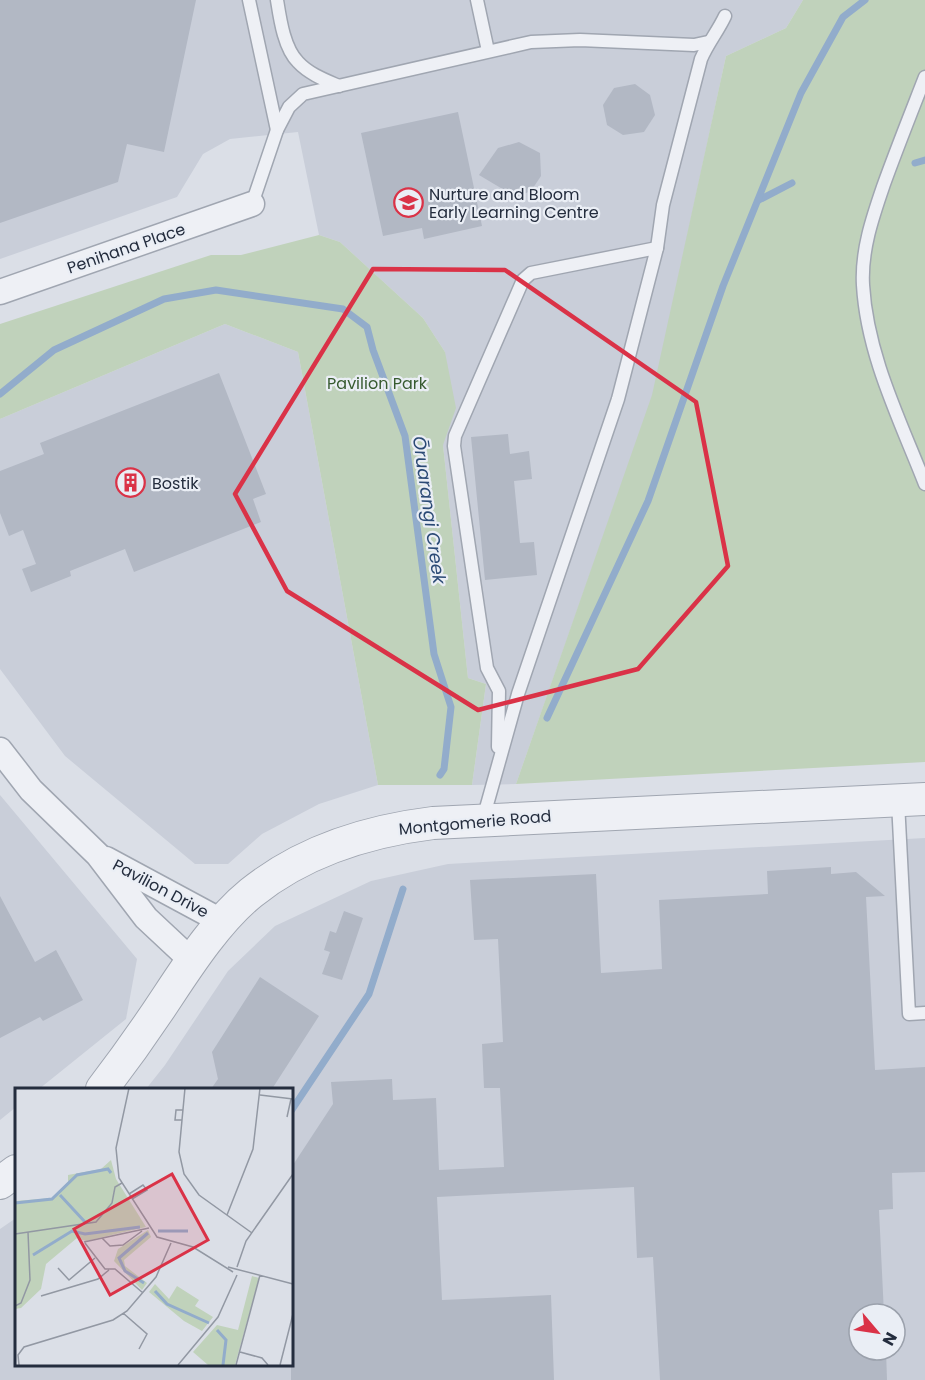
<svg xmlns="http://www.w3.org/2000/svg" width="925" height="1380" viewBox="0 0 925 1380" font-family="Poppins,sans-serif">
	<rect width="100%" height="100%" fill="#dbdfe7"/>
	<g fill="#c9ced9" fill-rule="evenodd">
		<path d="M0,0H803L786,28L726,56L653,395L516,784L472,785L486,684L468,678L443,445L445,352L423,318L340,242L319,235L298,132L230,139L203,154L177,197L0,259Z"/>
		<path d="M225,324L298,352L378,785L319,804L262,834L228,864H195L65,756L0,669V419Z"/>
		<path d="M0,795L137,959L126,1019L39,1089H16V1107L0,1120Z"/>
		<path d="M925,838V1380H0V1229L16,1218V1364H291V1089H146L165,1065L228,971L275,926L371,881L448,864ZM859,1314H895V1350H859Z"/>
	</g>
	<g fill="#c0d2bb">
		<path d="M803,0H925V762L516,784L652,395L726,56L786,28Z"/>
		<path d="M319,235L340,242L423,318L445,352L456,408L443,445L468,678L486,684L472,785H378L298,352L225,324L0,419V324L211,255H241Z"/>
	</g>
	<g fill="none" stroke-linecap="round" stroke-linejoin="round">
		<g stroke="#92accb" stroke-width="7">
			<path d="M915,163L925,160"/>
			<path d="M759,200L792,183"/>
			<path d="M0,394L54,350L164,299L216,290L343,309L367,327L373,350L405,436L434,654L451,707L444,769L440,775"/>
			<path d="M547,718L648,501L723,286L801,93L843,17L865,0"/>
			<path d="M291,1111L369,994L403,889"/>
		</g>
	</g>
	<g fill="#b2b8c4">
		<path d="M0,0H196L164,152L127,144L118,182L0,223Z"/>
		<path d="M635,84L650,95L655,115L644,132L623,135L607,125L603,105L614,88Z"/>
		<path d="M458,112L482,226L424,239L422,228L383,236L361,133Z"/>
		<path d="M519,142L540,153L541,176L531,191L516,197L479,175L498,148Z"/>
		<path d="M219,373L266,494L253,499L261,522L134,572L125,549L70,571L71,576L31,592L22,569L36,564L23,530L9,536L0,513V471L44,454L40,443Z"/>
		<path d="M508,434L510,454L529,451L532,479L514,481L520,543L534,542L537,575L485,580L471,437Z"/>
		<path d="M831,867V874L856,872L885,896L866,897L875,1070L925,1067V1172L892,1173L893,1209L879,1210L884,1314H859V1350H886L887,1380H660L653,1257L637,1258L634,1187L437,1197L442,1300L551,1295L554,1380H291V1168L333,1104L331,1082L392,1079L393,1100L436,1098L439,1170L504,1167L500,1088H484L482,1044L503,1042L498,939L474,940L470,880L596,874L601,973L662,969L659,900L768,894L767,871Z"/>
		<path d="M0,896L35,962L56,950L83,1000L43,1021L40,1017L0,1038Z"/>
		<path d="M344,911L363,918L342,980L322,974L330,952L324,950L330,931L336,933Z"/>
		<path d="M260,977L319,1016L272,1089H211L218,1079L212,1052Z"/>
	</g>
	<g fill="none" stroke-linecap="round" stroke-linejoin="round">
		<defs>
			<g id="service">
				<path d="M249,0L277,130"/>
				<path d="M277,0C280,19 284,48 298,62C309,74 325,80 339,86"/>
				<path d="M477,0L488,51"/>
				<path d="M925,77C911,113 897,148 884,184C873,216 861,250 863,285C867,355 900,420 925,484"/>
				<path d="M252,204L277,130L289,107L303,94L531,42L580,40L694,45L708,42"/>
				<path d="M498,747L499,691L487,668L454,446L455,436L523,280L531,273L657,248"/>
				<path d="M898,802L909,1014L925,1013"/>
				<path d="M483,819L518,694L618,399L657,248L663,205L701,59C708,43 718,31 725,16"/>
			</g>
			<g id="minor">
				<path d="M0,292L252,204"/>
				<path d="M0,750L31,790L98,855L146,918L192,961"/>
				<path d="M106,859L223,922"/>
			</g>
			<g id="tertiary">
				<path d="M102,1089C125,1059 147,1028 168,996C191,961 219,919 251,893C303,851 368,831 433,823L925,799"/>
				<path d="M0,1183L16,1171"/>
			</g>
		</defs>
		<use href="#service" stroke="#a0a6b1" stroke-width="15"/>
		<use href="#minor" stroke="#a0a6b1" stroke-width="27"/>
		<use href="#tertiary" stroke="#a0a6b1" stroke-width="34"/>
		<use href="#service" stroke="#eef0f5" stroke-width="12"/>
		<use href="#minor" stroke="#eef0f5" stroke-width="24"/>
		<use href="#tertiary" stroke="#eef0f5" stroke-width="32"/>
	</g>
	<path fill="none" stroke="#da3247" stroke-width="4.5" stroke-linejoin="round" d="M373,269L505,270L696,402L728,566L638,669L478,710L287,591L235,494Z"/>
	<defs>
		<symbol id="school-ring" viewBox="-11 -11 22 22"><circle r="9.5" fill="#eaeef5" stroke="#da3247" stroke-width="1.5"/><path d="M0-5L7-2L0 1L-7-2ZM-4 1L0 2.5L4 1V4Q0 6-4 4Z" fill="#da3247"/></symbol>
		<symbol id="building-ring" viewBox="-11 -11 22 22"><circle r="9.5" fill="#eaeef5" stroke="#da3247" stroke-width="1.5"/><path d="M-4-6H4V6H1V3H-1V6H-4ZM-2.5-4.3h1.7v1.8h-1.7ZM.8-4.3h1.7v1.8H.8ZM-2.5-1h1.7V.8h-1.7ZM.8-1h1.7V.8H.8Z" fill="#da3247"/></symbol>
	</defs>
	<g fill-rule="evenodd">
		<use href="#school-ring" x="392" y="186" width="33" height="33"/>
		<use href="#building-ring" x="114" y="466" width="33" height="33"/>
	</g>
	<g text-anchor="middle" stroke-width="4.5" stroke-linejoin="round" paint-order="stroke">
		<g font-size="16" fill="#242d3e" stroke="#eaeef5" text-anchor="start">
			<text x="429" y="200">Nurture and Bloom<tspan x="429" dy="18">Early Learning Centre</tspan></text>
			<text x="152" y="489">Bostik</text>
		</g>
		<g font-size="16" fill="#242d3e" stroke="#eaeef5">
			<text transform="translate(126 248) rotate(-19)" y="6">Penihana Place</text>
			<text transform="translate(475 822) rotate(-5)" y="6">Montgomerie Road</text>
			<text transform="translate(161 888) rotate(28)" y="6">Pavilion Drive</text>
		</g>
		<g font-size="16" fill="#375b30" stroke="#eaeef5">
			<text x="377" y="389">Pavilion Park</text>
		</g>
		<g font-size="18" font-style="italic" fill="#2b4a75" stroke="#eaeef5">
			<text transform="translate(429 510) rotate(82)" y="6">Ōruarangi Creek</text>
		</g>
	</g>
	<g transform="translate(15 1088)">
		<rect width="278" height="278" fill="#dbdfe7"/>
		<path d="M96,72L101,91L131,139L71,153L62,150L31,176L26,201L6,220L0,221V113L38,110L53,94V87L86,81ZM133,142L136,149L109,172L110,178L132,195L127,202L99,173L103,161ZM237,188L244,190L220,277H193L178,264L202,237L223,242ZM140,196L154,211L162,198L184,212L180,218L198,229L187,243L169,233L134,204Z" fill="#c0d2bb"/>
		<path fill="none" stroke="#92accb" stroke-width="3" d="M45,107L70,134M0,115L37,111L62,87L93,81L96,85M143,143H173M18,167L57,143L70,146L125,139M129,195L110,183L104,170L133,145M140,203L152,216L194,235M202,242L211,252L208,277"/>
		<path fill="none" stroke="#9298a3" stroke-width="1.5" d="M122,0H114L101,60L104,90L142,149L178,159L218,184M170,0L164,64L169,86L184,107L237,145M245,7L278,11M272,29L276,11M167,32H160L161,22H168M114,106L128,97L132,102L117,111M212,127L238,61L245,0M0,146L81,134L97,115L100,99L107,95M87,150L95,158L108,157L127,143M69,154L134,140M70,155L90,181H100L128,205M213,179L278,196M222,179L231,153L278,86M43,180L54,192L80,170M26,208L83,191L94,182M0,218L6,215L15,192L13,144M108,225L132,246L124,261M225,264L247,270L253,277M4,277L3,267L9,259L98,232L112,223L141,189L156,155M163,277L203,229L222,187M221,277L245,187M265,277L278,226"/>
		<path fill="#da3247" fill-opacity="0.15" stroke="#da3247" stroke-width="3" d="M157,86L193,152L95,207L59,141Z"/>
		<rect width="278" height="278" fill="none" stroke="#242d3e" stroke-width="3"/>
	</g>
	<g transform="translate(877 1332) rotate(119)"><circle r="28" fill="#eaeef5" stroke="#9ba1ac" stroke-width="1.5"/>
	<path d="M0-4.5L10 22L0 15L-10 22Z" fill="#da3247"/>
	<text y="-9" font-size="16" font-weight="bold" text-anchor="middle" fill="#242d3e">N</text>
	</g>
</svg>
